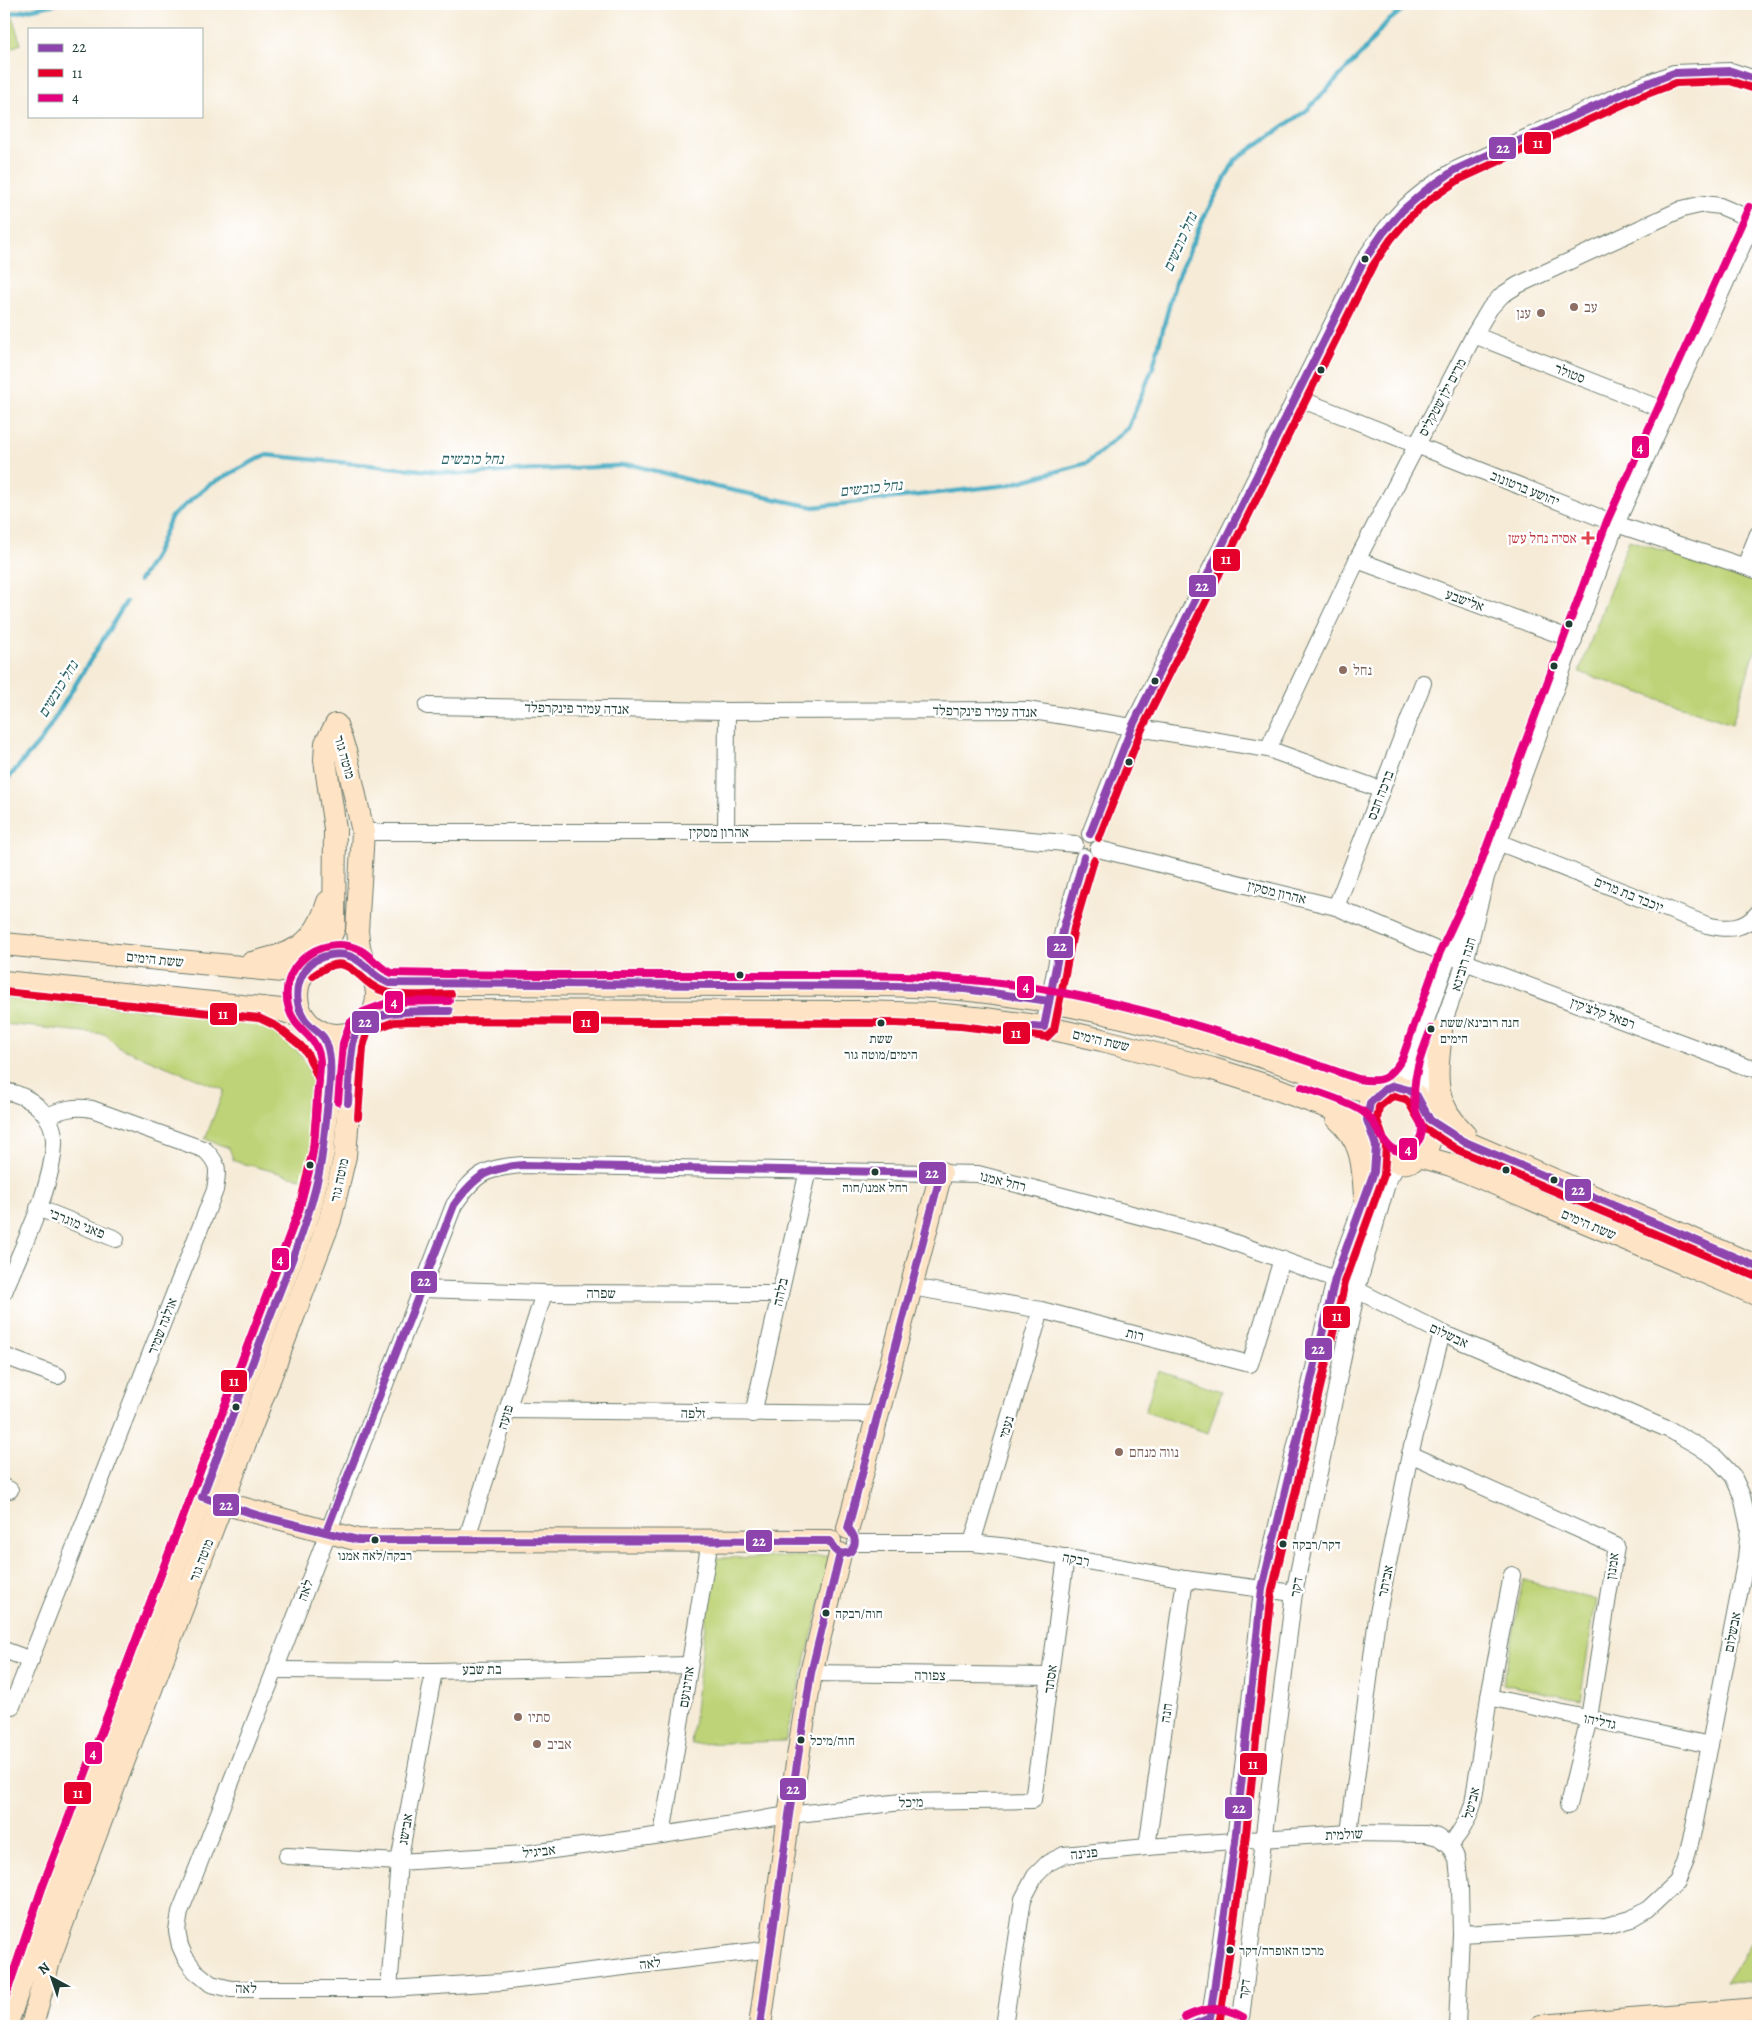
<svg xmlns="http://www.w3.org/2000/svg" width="1762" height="2030" viewBox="0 0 1762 2030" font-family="Alegreya,'Frank Ruhl Libre',serif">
	<rect width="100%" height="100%" fill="#fff"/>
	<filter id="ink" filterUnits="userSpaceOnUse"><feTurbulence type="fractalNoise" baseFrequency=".02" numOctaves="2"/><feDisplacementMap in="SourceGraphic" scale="10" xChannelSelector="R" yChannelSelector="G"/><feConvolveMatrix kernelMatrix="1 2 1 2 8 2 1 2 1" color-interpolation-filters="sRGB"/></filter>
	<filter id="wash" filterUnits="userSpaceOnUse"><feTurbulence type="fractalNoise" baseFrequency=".0096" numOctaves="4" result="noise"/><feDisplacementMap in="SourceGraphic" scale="20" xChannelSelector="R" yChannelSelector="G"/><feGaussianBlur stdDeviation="1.12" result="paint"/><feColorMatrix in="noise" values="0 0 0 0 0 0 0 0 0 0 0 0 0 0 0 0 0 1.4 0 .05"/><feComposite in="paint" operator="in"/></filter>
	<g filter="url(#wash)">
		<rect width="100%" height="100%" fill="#f6ebd7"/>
		<g fill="#bed377" stroke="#6e8856">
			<path d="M4,4H8L21,44L4,51Z"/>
			<path d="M1629,540L1758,582V641L1732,724L1579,672Z"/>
			<path d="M4,996L241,1019C248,1021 256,1022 264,1025C294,1036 316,1072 318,1104C320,1125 312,1159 310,1181L234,1161L229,1148L205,1139L224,1090L118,1047L105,1034L4,1024Z"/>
			<path d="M1158,1370L1221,1391L1208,1433L1145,1412Z"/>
			<path d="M832,1556L785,1741L691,1744L713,1558Z"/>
			<path d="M1523,1580L1596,1600L1580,1700L1503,1684Z"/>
			<path d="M1758,1934V1983L1726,1982Z"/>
		</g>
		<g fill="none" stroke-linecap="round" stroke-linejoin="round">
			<g stroke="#43abc3" stroke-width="4.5">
				<path d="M4,15L56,4"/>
				<path d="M139,581L155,556L171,517L209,485L265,455L461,474L633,465L716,487L814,507L1008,485L1087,463L1128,428L1153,367L1175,283L1203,219L1235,160L1307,110L1362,53L1386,23L1410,4"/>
				<path d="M4,783L42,739L126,602"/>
			</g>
		</g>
	</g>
	<g filter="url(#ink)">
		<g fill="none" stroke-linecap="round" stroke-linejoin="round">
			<defs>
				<g id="street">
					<path d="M1474,335L1666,411"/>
					<path d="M1295,397L1616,524L1758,571"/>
					<path d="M1357,560L1574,640"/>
					<path d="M1745,566L1758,534"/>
					<path d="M427,706L727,711L1027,710L1268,749L1382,790"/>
					<path d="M1268,749L1357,560L1474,335L1490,308L1502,295L1518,285L1682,209L1704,204L1720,206L1758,222"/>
					<path d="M726,831L727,711"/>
					<path d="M363,832H944L1075,844"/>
					<path d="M1090,834L1132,727L1363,262C1390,218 1411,197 1455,170L1635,88L1674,73L1731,71L1758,80"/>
					<path d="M1498,842L1707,925C1727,930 1744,930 1758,913"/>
					<path d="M1098,849L1336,907L1465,962L1749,1068L1758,1067"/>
					<path d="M1336,907L1423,683"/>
					<path d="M1044,1027L1064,926L1084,857"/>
					<path d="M1394,1086L1404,1076L1411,1063L1449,955L1471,908"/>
					<path d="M4,1091C30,1095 56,1115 54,1144C52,1190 21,1249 4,1292"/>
					<path d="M1425,1109L1424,1097L1427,1069L1465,962L1486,877L1616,524L1758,211"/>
					<path d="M38,1208L116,1239"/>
					<path d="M912,1287L1041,1310L1250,1364L1282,1259"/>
					<path d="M421,1289L544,1293L780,1294"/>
					<path d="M4,1356L58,1376"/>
					<path d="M507,1410L878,1414"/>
					<path d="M753,1414L808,1170"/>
					<path d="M1410,1454L1616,1546L1589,1718L1568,1805"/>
					<path d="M4,1487L10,1490"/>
					<path d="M466,1541L544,1293"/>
					<path d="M856,1543H972L1009,1547L1185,1579L1294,1593"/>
					<path d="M972,1543L1041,1310"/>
					<path d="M4,1650L31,1660"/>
					<path d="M275,1670L434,1671L689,1665"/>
					<path d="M811,1673L1050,1676"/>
					<path d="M1489,1697L1710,1745"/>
					<path d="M12,1706L215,1190C218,1170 220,1165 205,1150L92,1109C74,1106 63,1109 47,1116"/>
					<path d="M1349,1833L1377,1618L1410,1454L1442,1333"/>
					<path d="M662,1835L710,1540"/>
					<path d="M1147,1847L1185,1579"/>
					<path d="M287,1856L399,1862L524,1854L662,1835L789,1815L902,1802L1033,1800L1066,1557"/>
					<path d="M771,1949L501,1982L389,1989H231L211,1984L195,1971L185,1957L180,1946L177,1931L180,1912L275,1670L454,1205C476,1173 484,1168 523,1165L978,1174L1216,1236L1335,1279L1442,1333L1672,1431L1698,1446L1716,1458L1733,1476L1742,1496L1749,1528L1746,1558L1694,1827L1685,1863L1677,1882L1648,1909L1631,1919L1606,1926L1461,1934"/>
					<path d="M389,1989L399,1862L434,1671"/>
					<path d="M1210,2018L1235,1842L1262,1589L1335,1279L1374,1172L1376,1146"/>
					<path d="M1004,2026L1023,1899L1035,1876L1048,1863L1064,1855L1147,1847L1349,1833L1426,1834L1438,1837L1450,1845"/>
					<path d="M1240,2026L1294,1593L1357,1289L1388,1180L1395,1169L1403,1161"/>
					<path d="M1457,2026L1461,1934L1460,1887L1457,1859L1450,1845C1461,1832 1468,1821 1473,1804L1489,1697L1512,1575"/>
				</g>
				<g id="secondary">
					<path d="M336,725L346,754L363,832L357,931L359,947L364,965"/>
					<path d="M4,944L283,971L307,968"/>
					<circle cx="337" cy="995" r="40"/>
					<path d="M321,958L334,928L335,829L325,760L326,743L336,725"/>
					<path d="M252,963C295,952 314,948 328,902"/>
					<path d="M373,974L389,983L409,984C525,984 641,985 756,985C833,985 911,982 987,992C1113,1008 1236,1045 1355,1089L1366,1091L1385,1089"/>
					<path d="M4,982L281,1010L303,1017"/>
					<path d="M368,1021L392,1012L412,1011L857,1012L934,1014L985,1019L1044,1027L1102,1040L1213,1069L1274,1088L1344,1113L1360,1121L1370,1133"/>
					<path d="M1441,1031C1437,1074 1430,1101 1464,1133"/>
					<path d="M1394,1086C1419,1088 1436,1116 1430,1140C1428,1147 1423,1154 1417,1158C1382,1179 1350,1118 1377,1095C1381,1090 1388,1088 1394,1086Z"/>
					<path d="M1337,1118C1363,1141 1363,1165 1365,1197"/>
					<path d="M1430,1120L1463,1141L1758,1267"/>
					<path d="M1419,1156L1451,1165L1758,1295"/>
					<path d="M208,1499L358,1540L830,1541"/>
					<path d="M848,1528L941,1173"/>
					<path d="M6,2026L51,1892L309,1213L323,1152L330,1062L326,1042L319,1031"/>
					<path d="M32,2026L50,1957L71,1899L330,1220L345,1156L353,1045L357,1030"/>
					<path d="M760,2026L789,1815L811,1673L840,1554"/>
					<path d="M1190,2026C1207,2016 1222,2015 1238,2026"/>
					<path d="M1541,2026L1758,2009"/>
				</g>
			</defs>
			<use href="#street" stroke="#6a7a6d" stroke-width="18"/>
			<use href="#secondary" stroke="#6a7a6d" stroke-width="24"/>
			<use href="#street" stroke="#fff" stroke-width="16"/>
			<use href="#secondary" stroke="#fee4c5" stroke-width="22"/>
			<defs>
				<g id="bus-1">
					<path d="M1090,834L1132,727L1363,262L1383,233L1403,210L1426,190L1455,170L1635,88L1674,73L1731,71L1758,80"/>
					<path d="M1033,1026L1044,1027L1064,926L1084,857"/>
					<path d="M348,1103C349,1088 350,1042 357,1030C371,1008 426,1011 449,1011"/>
					<path d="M326,1532L454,1205C475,1176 487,1168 523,1165L941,1173L848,1528C855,1536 858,1543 850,1552C839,1556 833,1551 830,1541L358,1540L260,1516L202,1497C224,1439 246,1381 267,1324C286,1274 308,1225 319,1173C323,1152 325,1131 327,1110C329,1088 334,1062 326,1042C323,1034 316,1031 311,1026C295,1012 293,988 305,970C316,954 343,949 359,961C372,970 372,976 389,983L896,986L965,989L1049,1001"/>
					<path d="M760,2026L789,1815L811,1673L840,1554"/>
					<path d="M1190,2026L1210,2018L1235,1842L1262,1589L1335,1279L1374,1172L1376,1146L1367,1120L1370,1103L1385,1089L1394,1086L1409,1090L1417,1096L1430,1120L1463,1141L1758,1267"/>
				</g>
				<g id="bus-2">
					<path d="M1099,838L1141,731L1372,267L1391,239L1410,217L1432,198L1460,179L1639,97L1676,83L1730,81L1755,89"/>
					<path d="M313,976C352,945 355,984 386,992C407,998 430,994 451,994"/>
					<path d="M4,992L259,1018L276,1026L300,1045L307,1053L319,1080L313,1150L299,1210L42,1888L4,2001"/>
					<path d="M372,1030L394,1022L412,1021L895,1023L961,1026L1047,1037L1054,1030L1074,928L1094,860"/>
					<path d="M358,1117L363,1047L367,1033"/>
					<path d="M1216,2026L1220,2019L1245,1843L1272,1591L1345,1282L1384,1175L1386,1146L1377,1120L1379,1107L1390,1098L1394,1096L1405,1099L1409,1103L1423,1127L1458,1150L1754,1276"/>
				</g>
				<g id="bus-3">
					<path d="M1302,1087C1322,1094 1344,1100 1362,1111C1377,1120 1378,1137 1390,1147C1403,1158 1422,1145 1422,1129C1422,1122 1416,1115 1415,1108C1411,1080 1421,1054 1431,1029"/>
					<path d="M338,1102L343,1043L350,1023L363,1012L390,1002L449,1001"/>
					<path d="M4,2001L42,1888L299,1210C304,1190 310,1171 313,1151C316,1133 316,1115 317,1097C318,1086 320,1074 320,1063C319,1034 296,1033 289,1009C276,968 320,933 358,949C366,952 372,960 379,965C382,968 387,971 392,973C513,976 635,975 756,975C843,975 930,973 1016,985C1134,1002 1246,1039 1358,1079C1382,1083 1389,1079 1402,1059L1440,952L1477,873L1607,521L1749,207"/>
					<path d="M1185,2017C1205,2007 1223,2006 1243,2017"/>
				</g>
			</defs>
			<use href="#bus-1" stroke="#fff" stroke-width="11"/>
			<use href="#bus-2" stroke="#fff" stroke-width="11"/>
			<use href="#bus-3" stroke="#fff" stroke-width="11"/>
			<use href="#bus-1" stroke="#8e44ad" stroke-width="8"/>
			<use href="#bus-2" stroke="#e4002b" stroke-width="8"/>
			<use href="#bus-3" stroke="#e5007d" stroke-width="8"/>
		</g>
	</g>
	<g fill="#1f3d34" stroke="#fff" stroke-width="2">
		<circle cx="1365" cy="259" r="4.5"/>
		<circle cx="1321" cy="370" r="4.5"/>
		<circle cx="1569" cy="624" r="4.5"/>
		<circle cx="1554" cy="666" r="4.5"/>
		<circle cx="1155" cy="681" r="4.5"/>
		<circle cx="1129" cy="762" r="4.5"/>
		<circle cx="740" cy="975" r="4.5"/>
		<circle cx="881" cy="1023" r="4.5"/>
		<circle cx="1431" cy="1029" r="4.5"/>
		<circle cx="310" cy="1165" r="4.5"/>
		<circle cx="1506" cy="1170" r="4.5"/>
		<circle cx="875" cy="1172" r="4.5"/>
		<circle cx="1554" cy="1180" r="4.5"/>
		<circle cx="236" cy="1407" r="4.5"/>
		<circle cx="375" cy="1540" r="4.5"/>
		<circle cx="1283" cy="1544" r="4.5"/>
		<circle cx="826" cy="1613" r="4.5"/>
		<circle cx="801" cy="1740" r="4.5"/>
		<circle cx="1230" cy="1950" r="4.5"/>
	</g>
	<g fill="#8d6e63" stroke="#fff" stroke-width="2">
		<circle cx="1574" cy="307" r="5"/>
		<circle cx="1541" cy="313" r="5"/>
		<circle cx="1343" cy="670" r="5"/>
		<circle cx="1119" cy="1452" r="5"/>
		<circle cx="518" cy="1717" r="5"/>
		<circle cx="537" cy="1744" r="5"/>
	</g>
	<path fill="#e0444e" stroke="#fff" stroke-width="2" d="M1585.5 530.5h5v5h5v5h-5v5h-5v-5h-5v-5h5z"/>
	<g text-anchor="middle" stroke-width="5" stroke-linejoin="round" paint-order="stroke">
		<g font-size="13" fill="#1f3d34" stroke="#fff" text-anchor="start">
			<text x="1440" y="1027">חנה רובינא/ששת<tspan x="1440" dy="16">הימים</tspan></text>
			<text x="881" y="1043" text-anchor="middle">ששת<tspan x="881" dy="16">הימים/מוטה גור</tspan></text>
			<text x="875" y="1192" text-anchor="middle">רחל אמנו/חוה</text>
			<text x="1292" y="1549">דקר/רבקה</text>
			<text x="375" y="1560" text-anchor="middle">רבקה/לאה אמנו</text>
			<text x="835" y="1618">חוה/רבקה</text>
			<text x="810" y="1745">חוה/מיכל</text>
			<text x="1239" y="1955">מרכז האופרה/דקר</text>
		</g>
		<g font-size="14" fill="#785e54" stroke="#fff" text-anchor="start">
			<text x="1584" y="312">עב</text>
			<text x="1531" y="318" text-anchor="end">ענן</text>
			<text x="1353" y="675">נחל</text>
			<text x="1129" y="1457">נווה מנחם</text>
			<text x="528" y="1722">סתיו</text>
			<text x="547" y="1749">אביב</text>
		</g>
		<g font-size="14" fill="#1f3d34" stroke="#fff">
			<text transform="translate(1570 373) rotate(21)" y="5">סטולר</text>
			<text transform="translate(1442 397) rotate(-62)" y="5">מרים ילן שטקליס</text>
			<text transform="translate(1525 488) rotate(22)" y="5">יהושע ברטונוב</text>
			<text transform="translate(1465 600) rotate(20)" y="5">אלישבע</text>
			<text transform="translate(577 708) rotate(1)" y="5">אנדה עמיר פינקרפלד</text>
			<text transform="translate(985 711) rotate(1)" y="5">אנדה עמיר פינקרפלד</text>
			<text transform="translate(345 757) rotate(74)" y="5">מוטה גור</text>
			<text transform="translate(1380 795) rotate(-69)" y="5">ברכה חבס</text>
			<text x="719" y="837">אהרון מסקין</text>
			<text transform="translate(1277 892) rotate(14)" y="5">אהרון מסקין</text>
			<text transform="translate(1629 894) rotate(22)" y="5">יוכבד בת מרים</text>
			<text transform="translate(155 959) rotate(6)" y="5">ששת הימים</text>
			<text transform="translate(1463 964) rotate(-73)" y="5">חנה רובינא</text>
			<text transform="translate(1603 1013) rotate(20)" y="5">רפאל קלצ'קין</text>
			<text transform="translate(1101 1040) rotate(13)" y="5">ששת הימים</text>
			<text transform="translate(339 1180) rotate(-78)" y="5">מוטה גור</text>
			<text transform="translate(1003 1181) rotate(14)" y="5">רחל אמנו</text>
			<text transform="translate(77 1223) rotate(22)" y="5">פאני מוגרבי</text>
			<text transform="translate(1589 1224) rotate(23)" y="5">ששת הימים</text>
			<text transform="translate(780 1292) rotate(-77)" y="5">בלהה</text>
			<text x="601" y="1298">שפרה</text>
			<text transform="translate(162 1326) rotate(-69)" y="5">אולגה שמיר</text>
			<text transform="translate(1135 1334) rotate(14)" y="5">רות</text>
			<text transform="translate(1449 1335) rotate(25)" y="5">אבשלום</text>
			<text transform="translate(693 1413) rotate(1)" y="5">זלפה</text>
			<text transform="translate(505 1417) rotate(-73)" y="5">פועה</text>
			<text transform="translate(1006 1427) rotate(-73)" y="5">נעמי</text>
			<text transform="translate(1076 1559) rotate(10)" y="5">רבקה</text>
			<text transform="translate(201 1560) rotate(-69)" y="5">מוטה גור</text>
			<text transform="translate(1612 1566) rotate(-82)" y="5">אמנון</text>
			<text transform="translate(1385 1581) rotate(-78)" y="5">אביתר</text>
			<text transform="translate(1296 1587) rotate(-80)" y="5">דקר</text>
			<text transform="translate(305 1590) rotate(-70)" y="5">לאה</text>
			<text transform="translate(1732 1632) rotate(-79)" y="5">אבשלום</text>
			<text transform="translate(482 1669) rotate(-1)" y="5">בת שבע</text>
			<text transform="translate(930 1675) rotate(1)" y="5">צפורה</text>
			<text transform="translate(1050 1679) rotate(-82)" y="5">אסתר</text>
			<text transform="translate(686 1687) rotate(-81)" y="5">אחינועם</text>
			<text transform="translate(1166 1713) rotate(-82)" y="5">חנה</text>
			<text transform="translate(1600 1721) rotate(12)" y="5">גדליהו</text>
			<text transform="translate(911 1802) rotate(-2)" y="5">מיכל</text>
			<text transform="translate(1471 1803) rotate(-76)" y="5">אביטל</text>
			<text transform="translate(405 1829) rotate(-80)" y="5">אבישג</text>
			<text transform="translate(1344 1834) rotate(-3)" y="5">שולמית</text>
			<text transform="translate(539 1851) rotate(-7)" y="5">אביגיל</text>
			<text transform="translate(1084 1853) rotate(-6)" y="5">פנינה</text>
			<text transform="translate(650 1963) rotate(-7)" y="5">לאה</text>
			<text transform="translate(246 1988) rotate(1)" y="5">לאה</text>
			<text transform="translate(1244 1989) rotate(-83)" y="5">דקר</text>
		</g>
		<g font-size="14" fill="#be3a42" stroke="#fff" text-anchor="end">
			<text x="1577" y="543">אסיה נחל עשן</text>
		</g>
		<g font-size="15" font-style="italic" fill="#2c6466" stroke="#fff">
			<text transform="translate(1180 242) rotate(-66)" y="5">נחל כובשים</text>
			<text x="472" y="464">נחל כובשים</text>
			<text transform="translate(871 488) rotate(-6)" y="5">נחל כובשים</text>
			<text transform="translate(58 689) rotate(-59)" y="5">נחל כובשים</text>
		</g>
	</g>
	<g stroke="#fff" stroke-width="2">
		<rect x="1523" y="131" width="29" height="24" rx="5" fill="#e4002b"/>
		<rect x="1488" y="136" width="29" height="24" rx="5" fill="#8e44ad"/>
		<rect x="1631" y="435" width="19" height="24" rx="5" fill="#e5007d"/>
		<rect x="1212" y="548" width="29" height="24" rx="5" fill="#e4002b"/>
		<rect x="1188" y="574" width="29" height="24" rx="5" fill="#8e44ad"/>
		<rect x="1046" y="935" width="28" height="24" rx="5" fill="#8e44ad"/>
		<rect x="1016" y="975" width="19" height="24" rx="5" fill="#e5007d"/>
		<rect x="384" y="990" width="20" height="24" rx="5" fill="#e5007d"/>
		<rect x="209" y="1002" width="29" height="24" rx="5" fill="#e4002b"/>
		<rect x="572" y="1010" width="28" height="24" rx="5" fill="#e4002b"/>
		<rect x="351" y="1010" width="29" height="24" rx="5" fill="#8e44ad"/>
		<rect x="1002" y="1021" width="29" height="24" rx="5" fill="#e4002b"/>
		<rect x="1398" y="1137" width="20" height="24" rx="5" fill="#e5007d"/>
		<rect x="918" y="1161" width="29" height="24" rx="5" fill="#8e44ad"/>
		<rect x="1564" y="1178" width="28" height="24" rx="5" fill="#8e44ad"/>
		<rect x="271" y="1247" width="19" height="24" rx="5" fill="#e5007d"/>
		<rect x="410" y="1270" width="28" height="24" rx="5" fill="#8e44ad"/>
		<rect x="1322" y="1305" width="29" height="24" rx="5" fill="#e4002b"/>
		<rect x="1304" y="1337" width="29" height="24" rx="5" fill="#8e44ad"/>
		<rect x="220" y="1369" width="28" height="24" rx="5" fill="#e4002b"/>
		<rect x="212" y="1493" width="28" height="24" rx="5" fill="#8e44ad"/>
		<rect x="745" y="1529" width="28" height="24" rx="5" fill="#8e44ad"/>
		<rect x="84" y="1741" width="19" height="24" rx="5" fill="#e5007d"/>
		<rect x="1239" y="1752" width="29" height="24" rx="5" fill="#e4002b"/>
		<rect x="779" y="1777" width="28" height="24" rx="5" fill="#8e44ad"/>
		<rect x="63" y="1781" width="29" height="24" rx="5" fill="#e4002b"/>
		<rect x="1224" y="1796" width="29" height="24" rx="5" fill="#8e44ad"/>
	</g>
	<g font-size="14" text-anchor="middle" font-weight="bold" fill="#fff">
		<text x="1538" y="148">11</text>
		<text x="1503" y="153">22</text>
		<text x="1640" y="452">4</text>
		<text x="1226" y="564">11</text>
		<text x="1202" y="591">22</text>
		<text x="1060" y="951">22</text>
		<text x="1026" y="991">4</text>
		<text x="394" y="1007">4</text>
		<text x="223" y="1019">11</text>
		<text x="586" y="1027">11</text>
		<text x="365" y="1027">22</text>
		<text x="1016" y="1038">11</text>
		<text x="1408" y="1154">4</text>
		<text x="932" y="1178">22</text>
		<text x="1578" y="1195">22</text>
		<text x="280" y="1264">4</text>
		<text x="424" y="1286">22</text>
		<text x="1337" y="1321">11</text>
		<text x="1318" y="1354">22</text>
		<text x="234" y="1386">11</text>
		<text x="226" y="1510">22</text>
		<text x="759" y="1546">22</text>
		<text x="93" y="1758">4</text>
		<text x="1253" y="1769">11</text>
		<text x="793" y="1794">22</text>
		<text x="78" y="1798">11</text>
		<text x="1239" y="1813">22</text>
	</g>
	<rect width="1762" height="2030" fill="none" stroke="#fff" stroke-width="20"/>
	<rect x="28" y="28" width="175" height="90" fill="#ffffff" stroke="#a5b1ae"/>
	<rect x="38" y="44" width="25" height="8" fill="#8e44ad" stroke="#a5b1ae"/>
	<text x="72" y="52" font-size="15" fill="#1f3d34">22</text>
	<rect x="38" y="69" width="25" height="8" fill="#e4002b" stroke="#a5b1ae"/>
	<text x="72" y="78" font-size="15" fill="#1f3d34">11</text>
	<rect x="38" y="94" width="25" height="8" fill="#e5007d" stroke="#a5b1ae"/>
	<text x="72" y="102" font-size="15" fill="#1f3d34">4</text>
	<g transform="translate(52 1978) rotate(320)" stroke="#ffffff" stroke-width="4" paint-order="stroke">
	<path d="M0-4L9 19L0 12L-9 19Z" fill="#1f3d34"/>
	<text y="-8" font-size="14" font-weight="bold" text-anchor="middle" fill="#1f3d34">N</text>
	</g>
</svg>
